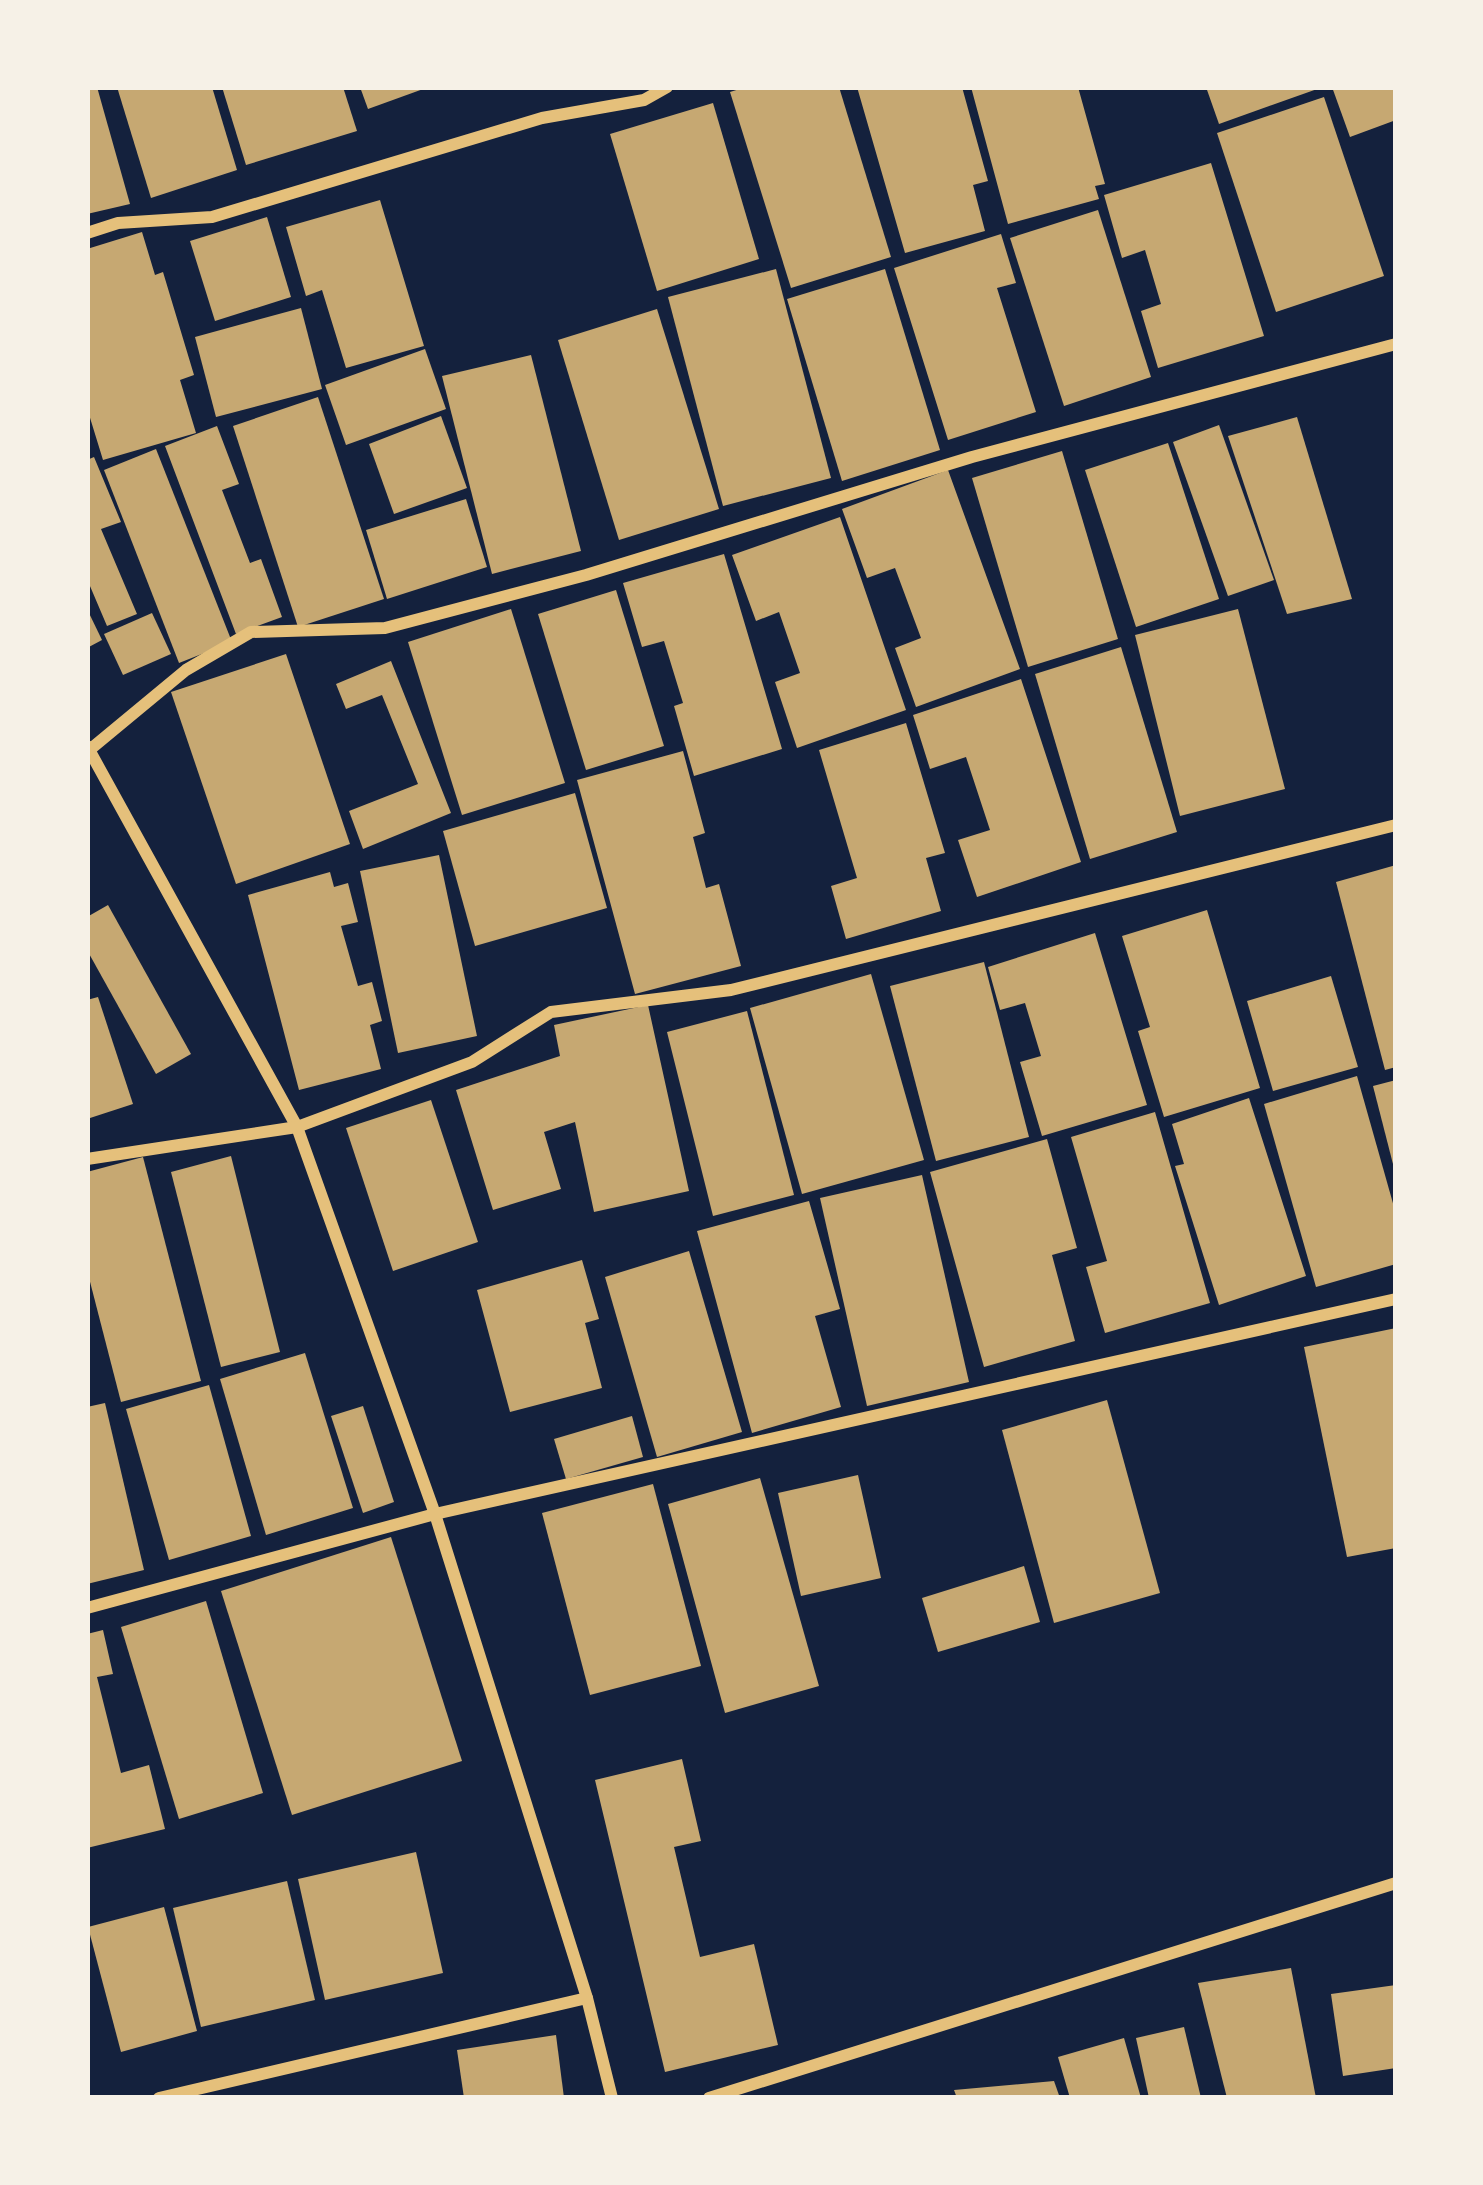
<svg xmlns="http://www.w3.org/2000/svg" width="1483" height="2185" viewBox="0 0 1483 2185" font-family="'Varela Round',sans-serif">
	<rect width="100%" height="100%" fill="#14213d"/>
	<g fill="#c6a872">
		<path d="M87,87H97L130,204L87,214Z"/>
		<path d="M117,87H212L237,170L151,198Z"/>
		<path d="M222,87H343L357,131L246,165Z"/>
		<path d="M360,87H426V88L368,109Z"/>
		<path d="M746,87H839L891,257L791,288L730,92Z"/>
		<path d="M857,87H962L988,181L973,185L985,231L905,253Z"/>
		<path d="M971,87H1078L1105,184L1095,186L1099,199L1008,224Z"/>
		<path d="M1206,87H1320V88L1219,124Z"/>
		<path d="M1332,87H1396V120L1350,137Z"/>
		<path d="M1324,97L1384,276L1276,312L1217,133Z"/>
		<path d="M713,103L759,259L657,291L610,134Z"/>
		<path d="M1211,163L1264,336L1158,368L1141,311L1161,304L1145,250L1122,258L1104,195Z"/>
		<path d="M380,200L424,346L346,368L322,290L306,296L286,227Z"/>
		<path d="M1098,210L1151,377L1064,406L1010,238Z"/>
		<path d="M267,217L291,297L215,321L190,241Z"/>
		<path d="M142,232L155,275L163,272L194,375L180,380L196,433L103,460L87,408V249Z"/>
		<path d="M1001,234L1016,283L997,288L1036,412L948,440L894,268Z"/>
		<path d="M776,269L831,478L723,506L668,297Z"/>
		<path d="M885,269L940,450L842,481L787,299Z"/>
		<path d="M301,308L322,389L216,417L195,337Z"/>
		<path d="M657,309L719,509L619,540L558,340Z"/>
		<path d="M425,349L446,409L346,445L325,385Z"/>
		<path d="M531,355L581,551L492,574L442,376Z"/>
		<path d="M318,397L384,599L298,627L233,426Z"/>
		<path d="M441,416L467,488L394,514L369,444Z"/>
		<path d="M1297,417L1352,599L1287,614L1228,436Z"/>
		<path d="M1219,425L1274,580L1228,596L1173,442Z"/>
		<path d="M217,426L239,484L222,490L250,563L261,559L282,617L236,634L165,446Z"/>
		<path d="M1168,443L1219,599L1136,627L1085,470Z"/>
		<path d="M156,449L232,642L179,663L104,470Z"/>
		<path d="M1062,451L1118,639L1028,667L972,478Z"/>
		<path d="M94,457L121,522L101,529L137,614L107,626L87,579V460Z"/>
		<path d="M948,470L1020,669L916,707L895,648L921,638L895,568L867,578L842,509Z"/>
		<path d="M466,499L487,567L387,599L366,530Z"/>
		<path d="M840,517L906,710L797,748L775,682L800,673L779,612L756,621L732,555Z"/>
		<path d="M724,554L782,749L694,776L674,706L683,703L664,641L642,647L623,583Z"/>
		<path d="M616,590L664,746L586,770L538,614Z"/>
		<path d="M87,609L102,640L87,648Z"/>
		<path d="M511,609L565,783L462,815L408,642Z"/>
		<path d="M1238,609L1285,789L1180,816L1135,635Z"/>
		<path d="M152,613L171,654L123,675L104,634Z"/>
		<path d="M1121,647L1177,832L1090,859L1035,674Z"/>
		<path d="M286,654L350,844L236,884L171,692Z"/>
		<path d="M391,661L451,813L363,849L349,811L418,784L382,695L346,709L336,684Z"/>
		<path d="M1021,679L1081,862L977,897L958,840L990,830L966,757L930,769L913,715Z"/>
		<path d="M906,723L945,853L926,858L941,911L846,939L831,886L857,878L819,750Z"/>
		<path d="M683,751L705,833L693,837L706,888L719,884L741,966L635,994L577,780Z"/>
		<path d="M575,793L607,908L475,946L443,831Z"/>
		<path d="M439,855L477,1036L398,1053L360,871Z"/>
		<path d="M1396,865V1067L1385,1070L1336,882Z"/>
		<path d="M330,872L334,887L348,883L358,922L341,926L358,986L372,982L382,1021L370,1025L381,1069L299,1090L248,895Z"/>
		<path d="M108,905L191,1054L156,1074L87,950V917Z"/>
		<path d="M1207,910L1260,1088L1164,1117L1138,1031L1150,1027L1122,936Z"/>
		<path d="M1095,933L1147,1105L1042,1136L1020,1062L1041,1056L1025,1003L1000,1010L988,967Z"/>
		<path d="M984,962L1029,1137L936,1161L890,986Z"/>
		<path d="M871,974L924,1160L802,1194L750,1008Z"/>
		<path d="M1331,976L1358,1067L1273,1091L1247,1001Z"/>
		<path d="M98,997L133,1104L87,1119V1000Z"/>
		<path d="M648,1005L689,1191L594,1212L575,1122L544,1132L561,1189L493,1210L456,1090L560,1056L554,1025Z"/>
		<path d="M747,1011L794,1195L713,1216L667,1032Z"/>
		<path d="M1357,1076L1396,1214V1264L1316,1287L1264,1104Z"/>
		<path d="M1396,1080V1168H1394L1373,1086Z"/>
		<path d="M1249,1098L1306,1276L1219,1305L1175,1166L1184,1164L1172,1124Z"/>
		<path d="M431,1100L478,1242L393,1271L346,1128Z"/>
		<path d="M1155,1112L1210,1303L1105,1333L1086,1267L1107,1261L1071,1137Z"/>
		<path d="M1047,1139L1077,1248L1052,1255L1075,1341L984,1367L930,1172Z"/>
		<path d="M231,1156L280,1352L221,1367L171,1172Z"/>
		<path d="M143,1157L201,1381L121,1402L87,1270V1172Z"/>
		<path d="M922,1175L969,1382L867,1406L820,1198Z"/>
		<path d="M809,1201L840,1309L815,1316L841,1407L752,1433L697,1231Z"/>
		<path d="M689,1251L742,1432L657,1457L605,1277Z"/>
		<path d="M582,1260L599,1319L585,1323L602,1388L510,1412L477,1290Z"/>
		<path d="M1396,1328V1548L1347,1557L1304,1347Z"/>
		<path d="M305,1353L353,1508L266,1535L220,1379Z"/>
		<path d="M209,1385L251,1536L169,1560L126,1409Z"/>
		<path d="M1107,1400L1160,1593L1054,1623L1002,1430Z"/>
		<path d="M105,1403L144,1570L87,1584V1407Z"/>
		<path d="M363,1406L394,1502L363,1513L331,1416Z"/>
		<path d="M632,1416L643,1457L566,1479L554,1439Z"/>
		<path d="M858,1475L881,1578L801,1596L778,1493Z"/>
		<path d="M760,1478L819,1686L725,1713L668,1504Z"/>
		<path d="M653,1484L701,1666L590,1695L542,1513Z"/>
		<path d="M391,1537L462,1761L292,1815L221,1591Z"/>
		<path d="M1024,1566L1040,1622L938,1652L922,1598Z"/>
		<path d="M206,1601L263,1793L179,1819L121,1627Z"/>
		<path d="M103,1630L113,1674L97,1677L121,1773L149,1765L165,1829L87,1848V1634Z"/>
		<path d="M682,1759L701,1841L674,1847L700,1957L754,1944L778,2045L665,2072L595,1780Z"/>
		<path d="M416,1852L443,1973L325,2000L298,1879Z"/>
		<path d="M287,1881L315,2000L201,2027L173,1908Z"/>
		<path d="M164,1907L197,2031L121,2052L88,1927Z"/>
		<path d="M1291,1968L1316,2098H1227L1198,1983Z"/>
		<path d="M1396,1985V2068L1343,2076L1331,1994Z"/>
		<path d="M1184,2027L1201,2098H1149L1136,2038Z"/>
		<path d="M556,2035L564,2098H464L457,2050Z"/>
		<path d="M1124,2038L1141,2098H1070L1058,2057Z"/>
		<path d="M1054,2081L1060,2098H957L954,2090Z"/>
	</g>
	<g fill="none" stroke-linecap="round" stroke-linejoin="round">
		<g stroke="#e5c07b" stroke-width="12">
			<path d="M87,233L118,223L212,217L542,118L644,100L667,87"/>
			<path d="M87,746L297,1127L435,1514L587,1998L612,2098"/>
			<path d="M87,752L186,670L251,632L385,628L586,575L972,457L1396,344"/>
			<path d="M87,1159L297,1127L472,1062L551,1012L731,990L1396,825"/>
			<path d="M87,1608L435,1514L1396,1299"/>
			<path d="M159,2098L587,1998"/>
			<path d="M709,2098L1396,1883"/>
		</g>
	</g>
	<rect width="1483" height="2185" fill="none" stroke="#f6f1e7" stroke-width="180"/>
</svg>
